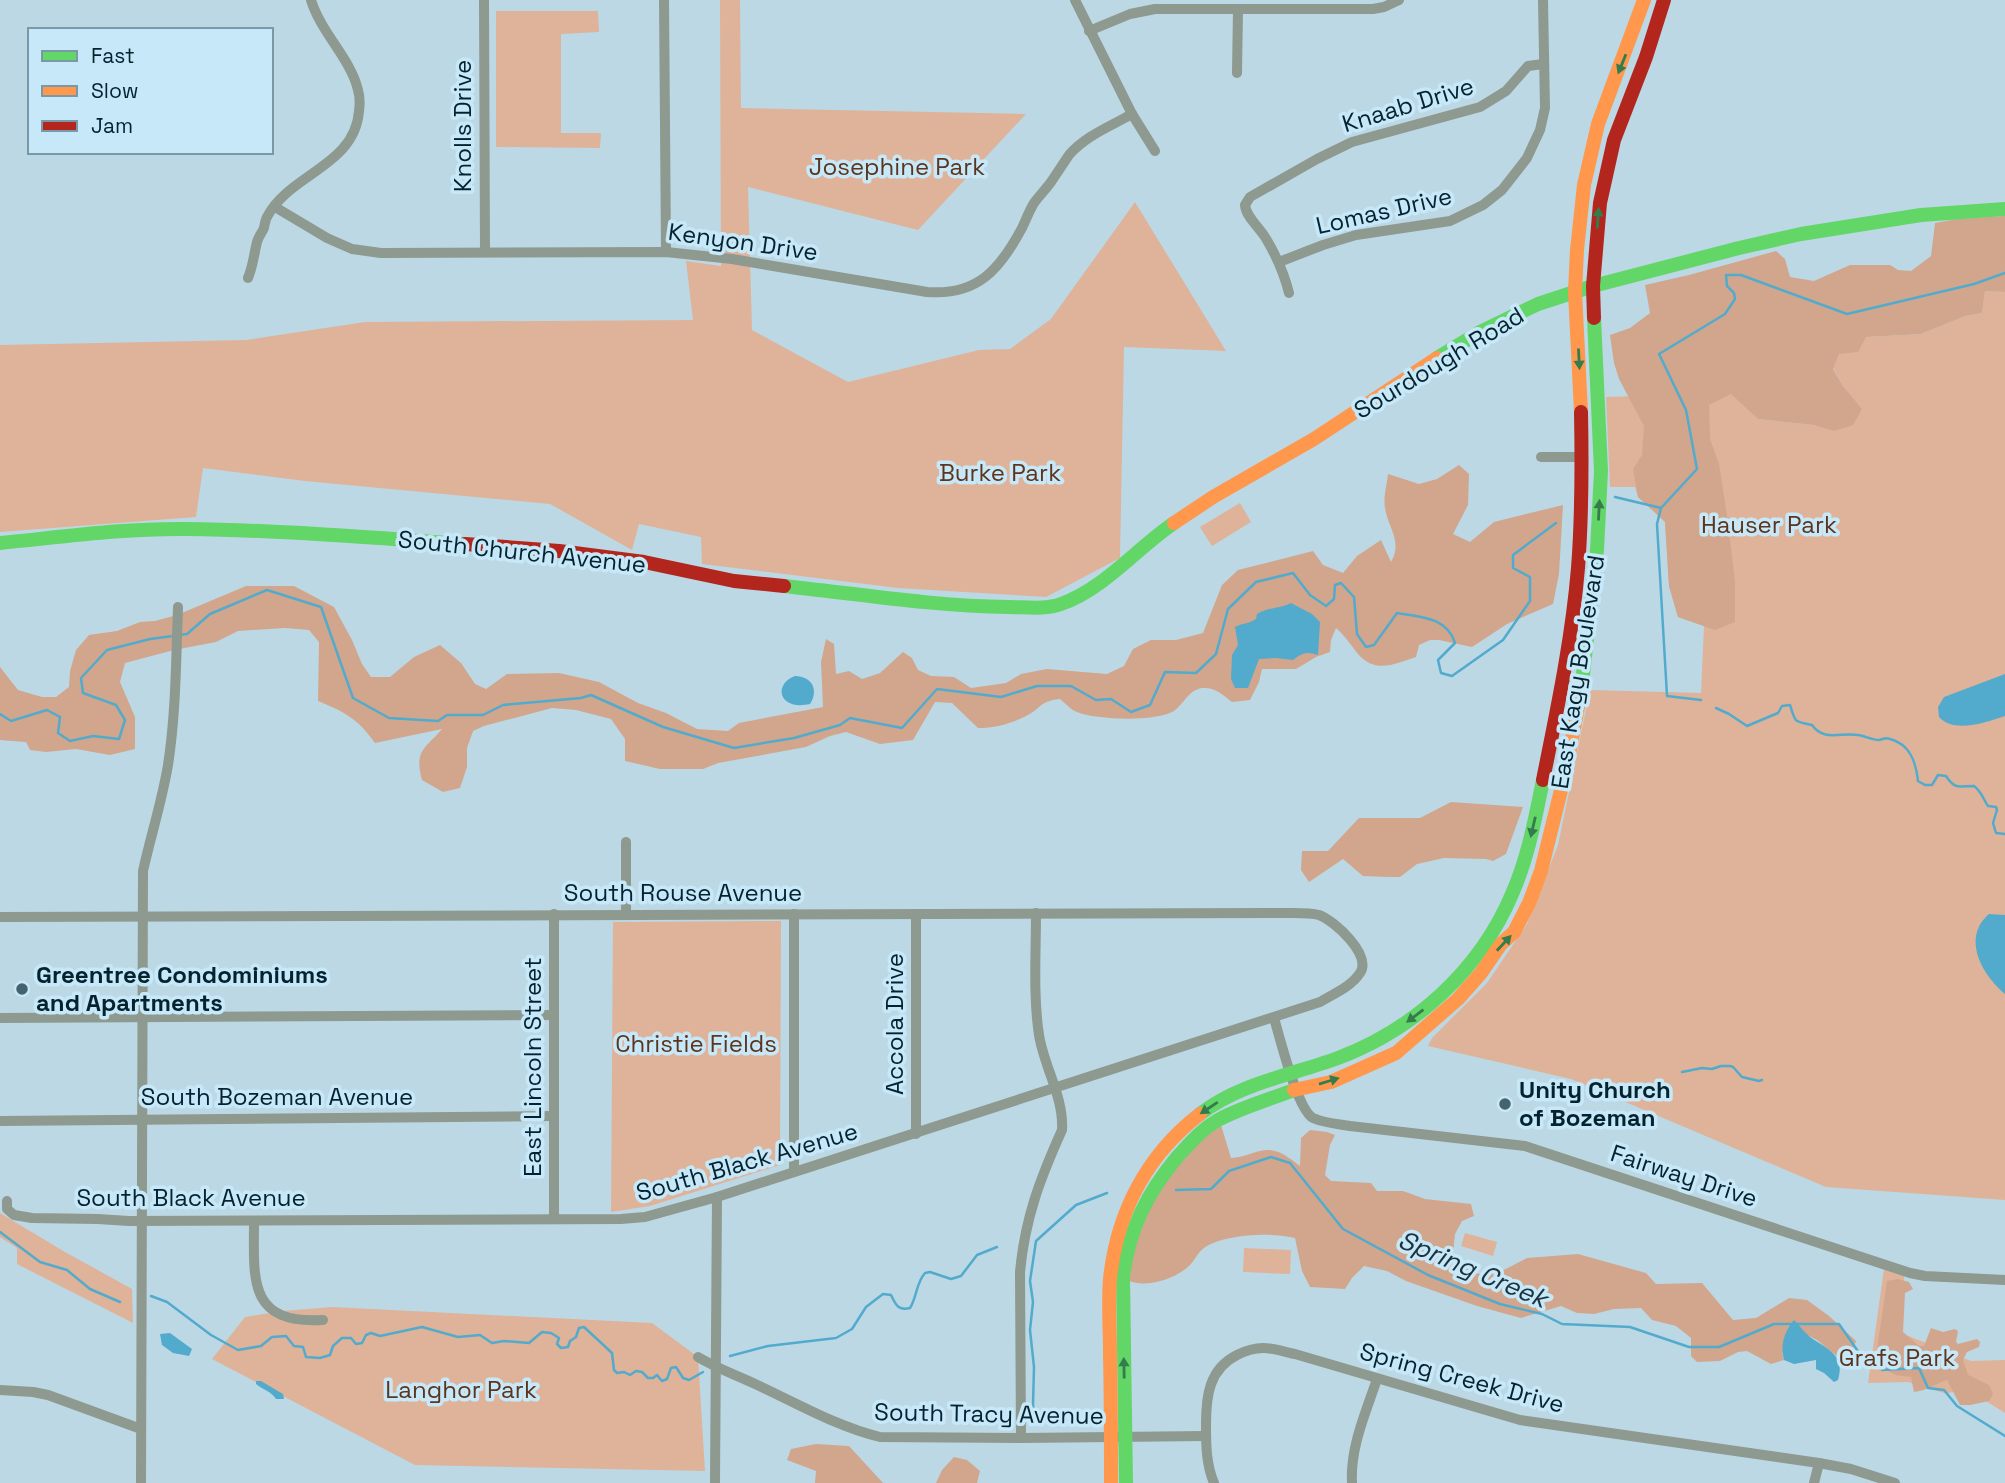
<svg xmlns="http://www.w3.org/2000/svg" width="2005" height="1483" viewBox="0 0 2005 1483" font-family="'Space Grotesk',sans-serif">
	<rect width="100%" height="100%" fill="#bcd8e5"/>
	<g fill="#deb399">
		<path d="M720,0H740L741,108L1026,114L918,230L748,187L752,330L848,382L979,350L1010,349L1051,319L1135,202L1226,351L1124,347L1120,558L1046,597L898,588L702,564L701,537L639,524L632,550L550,504L305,481L203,468L196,517L0,532V345L246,340L365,322L693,320L686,261L721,266Z"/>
		<path d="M496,11H598L599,32L561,34V133H601L600,148L496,147Z"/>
		<path d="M1985,291L2005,292V1200L1826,1187L1571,1079L1428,1046L1432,1038L1487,983L1527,924L1558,845L1590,690L1701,693L1704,626L1678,617L1669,586L1665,521L1638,497L1635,487H1610L1606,397L1732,393L1758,419L1814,425L1834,430L1862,410L1843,386L1833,368L1839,354L1866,337L1921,334L1965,316L1982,313Z"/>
		<path d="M1240,503L1251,522L1212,546L1200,527Z"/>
		<path d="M781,921L780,1165L650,1206L611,1212L613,922Z"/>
		<path d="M0,1213L65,1252L132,1289L133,1323L17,1264V1248L0,1237Z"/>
		<path d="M1465,1233L1497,1242L1493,1256L1461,1246Z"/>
		<path d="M1244,1248L1291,1250L1290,1274L1243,1272Z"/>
		<path d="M1884,1269L1904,1276L1901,1333L1971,1361L2005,1360V1413L1970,1391L1944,1393L1908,1382L1868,1383Z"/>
		<path d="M332,1307L652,1323L698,1357L705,1471L415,1465L212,1359L245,1317L283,1311Z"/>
	</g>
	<g fill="#d1a68c">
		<path d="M2005,216V292L1985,291L1982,313L1965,316L1921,334L1866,337L1858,352L1839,354L1833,369L1843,386L1862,409L1853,425L1834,431L1814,425L1758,419L1731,394L1709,405L1710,439L1719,464L1726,509L1735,581V622L1715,630L1678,617L1669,586L1665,522L1638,497L1633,469L1642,455L1644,426L1619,379L1614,363L1610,335L1630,328L1650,313L1645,285L1689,275L1776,251L1785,259L1790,277L1814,281L1850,265H1890L1898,270L1911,271L1931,256L1935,223L1957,219Z"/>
		<path d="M1459,465L1469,474L1468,505L1453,534L1470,542L1494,522L1563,505L1559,574L1553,604L1507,624L1472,647L1439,640H1430L1419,645L1416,657C1395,664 1375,674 1358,654C1351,645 1345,636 1336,628L1331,640L1330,652L1316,657L1296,669H1262L1259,682L1250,700L1232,702C1223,695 1215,687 1203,688C1189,689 1184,704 1174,711C1156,722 1096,720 1077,712C1071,710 1065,703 1060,699C1039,701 1042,708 1026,716C1010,724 996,728 978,728L952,703L935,702L913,740L880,744L846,732L830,736L806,747L718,763L703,769H660L625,761V739L611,719L576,710L552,708L484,726L473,731L467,748V767L460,788L443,792L422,780C414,750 425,749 442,729L375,743C358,719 345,712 318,701L319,642L309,630L285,628L238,631L216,642L174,650L125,663L120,682L135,717V749L110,755L76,749L46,752L30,750L26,742L0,740V667L18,690L42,697H56L69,687L70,671L76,650L89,635L117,631L140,622L155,621L177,615L246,586H294L334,607L352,640L362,664L371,677H390L414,657L440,645L461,663L475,684L486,689L507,674L559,673L599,682L638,703L666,713L697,729L728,731L739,723L823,707L821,662L826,639L834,644L836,674L849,671L862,679L880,673L903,652L912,658L918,670L931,676L954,677L971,688L1006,683L1021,674L1047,669L1107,674L1124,666L1133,649L1151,640H1176L1203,633L1222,585L1238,570L1313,551L1323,565L1343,573L1357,556L1381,540L1391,562C1403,541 1388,528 1385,508C1383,498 1387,484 1388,474L1419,484L1437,479Z"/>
		<path d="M1451,802L1523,807L1506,854L1493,861L1486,859L1444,858L1417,864L1400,877H1389L1363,876L1343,859L1309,882L1301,870L1302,851H1328L1359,818H1420Z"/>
		<path d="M1221,1125L1231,1158C1246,1158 1260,1147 1275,1151C1284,1153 1293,1161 1300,1166L1301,1138L1310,1130L1327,1132L1335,1135L1330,1145L1325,1175L1331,1181L1371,1183L1377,1191H1403L1425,1199L1471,1204L1474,1216L1462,1221L1455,1234L1453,1253L1455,1260L1474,1273L1488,1275L1506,1269L1527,1258L1578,1254L1646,1273L1656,1284L1702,1283L1733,1320L1756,1318L1789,1298L1807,1300L1829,1316L1856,1341L1849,1358H1839L1817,1340L1809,1336L1782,1353L1784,1360L1771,1364L1747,1351L1738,1352L1720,1361L1697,1362L1691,1356V1338L1676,1326L1652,1320L1641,1308L1614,1309L1594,1314L1577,1313L1561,1306L1521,1318L1477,1306L1406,1281L1387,1271L1364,1266L1352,1278L1345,1289L1310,1287L1302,1271L1295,1238C1272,1232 1224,1234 1204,1248C1198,1252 1195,1260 1190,1265C1176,1279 1147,1288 1129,1281L1135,1238L1161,1183L1193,1146Z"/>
		<path d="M1898,1279L1909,1282L1913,1289L1905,1293L1903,1332L1919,1346H1924L1931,1328L1943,1332L1955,1329L1958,1331L1956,1342L1958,1344L1977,1339L1980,1342L1979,1347L1967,1352L1963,1360L1968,1375L1989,1385L1993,1394L1989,1401L1970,1405H1960L1947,1380C1935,1384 1926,1391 1914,1392L1911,1377L1896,1375L1880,1367L1876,1356L1887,1281Z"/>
		<path d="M816,1444L849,1446L883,1483H815L816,1471L787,1460L791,1449Z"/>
		<path d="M954,1457L967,1460L980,1471L977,1483H936L942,1470Z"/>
	</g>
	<g fill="#52abcd">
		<path d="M1291,603L1312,614L1320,622L1318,655C1307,651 1302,653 1293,660L1276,658L1259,659L1248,688H1235L1231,679L1232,655L1238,645L1235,627C1242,623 1249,624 1256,619L1257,614C1268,607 1280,609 1291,603Z"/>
		<path d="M2005,674V716C1987,722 1954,734 1939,717L1938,707L1944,697Z"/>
		<path d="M795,676C812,676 819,690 810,704C778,711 773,684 795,676Z"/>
		<path d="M1989,914L2005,915V994C1982,975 1961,938 1989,914Z"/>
		<path d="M1794,1320C1799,1325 1804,1332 1810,1337C1827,1349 1846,1355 1838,1380L1834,1382L1824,1373L1816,1369V1360L1794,1364L1784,1360C1780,1345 1784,1332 1794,1320Z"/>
		<path d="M170,1333L192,1349L189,1356L173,1353L162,1345L160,1334Z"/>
		<path d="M256,1381H261L283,1394L284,1399H276C271,1391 263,1390 256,1384Z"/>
	</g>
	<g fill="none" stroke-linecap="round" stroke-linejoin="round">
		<g stroke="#52abcd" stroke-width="2.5">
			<path d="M1615,497L1661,508"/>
			<path d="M180,635L187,634L210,614L267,590L321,607L353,698L389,718L438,721L447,715H483L503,705L581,698L591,695L663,727L734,748L794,738L840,725L850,718L902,728L937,689L1001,697L1037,686H1071L1096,700L1111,699L1131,712L1150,705L1165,672L1196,673L1216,654L1228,609L1256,582L1293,573L1310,595L1326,606L1334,599L1335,585L1341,583L1354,597L1357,634L1366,647L1374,645L1397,613C1420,617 1447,617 1455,643L1438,660L1441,673L1452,676L1503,640L1530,601V577L1513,568V555L1556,523"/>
			<path d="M1701,700L1667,696L1657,524L1661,508L1697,469L1686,410L1659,354L1725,314L1735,299L1734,293L1727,286L1726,275H1741L1847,314L1974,284L2005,273"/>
			<path d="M1716,708L1729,714L1747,726L1778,713L1782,706L1790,705C1796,724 1794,721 1812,725C1824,742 1841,732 1858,735C1865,736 1872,740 1879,740C1885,739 1884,737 1890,739C1910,744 1916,762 1918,781L1925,785H1932L1938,775L1946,776C1955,790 1959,786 1974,786C1982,792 1983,799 1988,806L1996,807L1997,810L1993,823L1996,833L2005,834"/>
			<path d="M0,714L11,721L47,710L60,717L58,733L70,741L93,736L119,739L125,720L116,705L83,693L81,678L107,650L150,639L173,636"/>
			<path d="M1682,1072L1702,1068L1712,1069L1721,1066H1730L1733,1067L1742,1077L1759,1081L1762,1080"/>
			<path d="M1176,1190L1211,1189L1229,1171L1271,1157L1290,1163L1343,1229L1428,1275L1500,1304L1542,1314L1562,1324L1630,1327L1689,1347H1719L1774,1324H1839L1862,1357"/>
			<path d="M0,1232L40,1262L67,1270L90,1289L120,1302"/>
			<path d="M151,1296L167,1302L211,1335L238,1350L261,1346L272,1337L286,1336L294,1346L303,1347L306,1357L320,1358L330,1355L333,1346L342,1338H351L356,1344L362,1343L366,1335L371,1333L380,1336L422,1327L458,1337L480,1335L492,1343L504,1341L529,1343L542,1332L551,1333L559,1338L557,1344L561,1348L568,1347L570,1341L576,1337L579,1328L584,1327L612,1353L614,1370L617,1373L624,1372L630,1375L636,1371L642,1372L648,1378H653L657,1375L662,1381L667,1379L671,1368L676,1367L683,1378L689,1380L703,1372"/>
			<path d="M730,1356L768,1346L836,1338L852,1329L866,1307L883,1294L891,1295C896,1305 898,1311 910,1308C917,1297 916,1283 925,1273L930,1272L951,1279L961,1276L977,1255L997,1247"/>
			<path d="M1882,1370L1919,1368L1928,1388L1944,1390L1957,1406L2005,1436"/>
			<path d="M1091,1420L1036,1421L1033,1405L1034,1367L1030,1330L1033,1302L1030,1281L1036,1241L1076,1205L1107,1193"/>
		</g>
		<g stroke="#8e998f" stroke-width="10">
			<path d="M484,0L485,252"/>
			<path d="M664,0L666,252"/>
			<path d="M1075,0L1132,114L1155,151"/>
			<path d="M1089,31L1130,14L1155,9H1373L1384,7L1399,0"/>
			<path d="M1237,73L1238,9"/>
			<path d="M275,207L327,238L352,249L381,253L666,252L732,259L927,292C978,296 1000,269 1022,228C1026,220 1029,211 1034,203C1039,196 1046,189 1051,182C1057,173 1063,164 1069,155C1085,136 1111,126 1132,114"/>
			<path d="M1279,262L1323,245L1356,235L1450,221L1483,205L1502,190L1527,158L1540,130L1545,108L1543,0"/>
			<path d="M248,278C253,266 254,254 257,242C258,237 262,233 264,228C264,227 266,218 267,217C289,174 355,166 359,111C360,104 360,97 358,90C351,59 321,33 311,0"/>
			<path d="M1289,293C1284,273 1276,255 1265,237C1258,226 1246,217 1245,205L1250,197L1317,159L1352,142L1480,107L1506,91L1528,66L1543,64"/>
			<path d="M1541,457H1581"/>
			<path d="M626,842V914"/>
			<path d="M554,914V1219"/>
			<path d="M794,914V1172"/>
			<path d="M916,914V1134"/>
			<path d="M0,917L1280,913C1292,913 1308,912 1319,915C1335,921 1372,955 1360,973C1351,987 1333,994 1320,1002L717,1197L645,1217L621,1219L129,1221L98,1219L32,1218L14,1215L7,1209V1201"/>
			<path d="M0,1018L554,1015"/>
			<path d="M1274,1018C1280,1038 1297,1109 1313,1118C1324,1123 1338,1124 1350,1126L1525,1146L1910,1273L1925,1276L2005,1280"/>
			<path d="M0,1121L554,1116"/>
			<path d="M254,1221C254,1278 247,1325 323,1320"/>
			<path d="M698,1357C716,1368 734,1374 753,1383C795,1402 835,1426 880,1437L1021,1438L1206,1436"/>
			<path d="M0,1390L33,1392L48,1395L141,1429"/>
			<path d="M1021,1438L1020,1272C1025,1218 1040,1179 1062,1130C1064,1097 1044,1067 1039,1035C1033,995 1036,953 1036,913"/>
			<path d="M141,1483L143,871C151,835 162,801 168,765C176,713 176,660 178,607"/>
			<path d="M715,1483L717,1197"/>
			<path d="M1214,1483C1206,1464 1206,1445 1206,1424C1206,1396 1209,1369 1237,1355C1245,1351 1254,1348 1263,1348C1274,1348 1285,1352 1295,1354L1520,1420L1819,1463L1851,1469L1895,1483"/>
			<path d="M1352,1483C1350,1447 1366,1412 1377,1379"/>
			<path d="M1814,1483L1819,1463"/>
		</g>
		<g stroke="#63d668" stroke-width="14">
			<path d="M1437,358L1480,332L1538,304L1593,286L1739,248L1801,234L1921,215L2005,209"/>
			<path d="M0,543C62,537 125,528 187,529C280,530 373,538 465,544"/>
			<path d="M784,586C858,594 933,606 1008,607C1025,607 1045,610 1061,604C1104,589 1137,548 1174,523"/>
			<path d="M1581,692L1597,550L1601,471L1594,318"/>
			<path d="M1200,1114C1240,1083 1292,1075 1338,1058C1415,1029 1480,970 1512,894C1528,858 1535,819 1543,780"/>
			<path d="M1126,1483L1123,1277C1129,1229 1147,1193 1178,1156C1191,1142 1202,1129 1218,1120C1242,1107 1268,1100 1294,1090"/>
		</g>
		<g stroke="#ff974d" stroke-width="14">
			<path d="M1581,412L1575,292L1577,250L1584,185L1598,124L1644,0"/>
			<path d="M1174,523L1213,497L1314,439L1437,358"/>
			<path d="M1294,1090L1331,1082L1396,1053L1458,999L1481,973L1501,944L1514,932L1529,903L1541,871L1566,770L1581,692"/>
			<path d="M1111,1483C1111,1440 1111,1397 1110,1354C1110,1329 1108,1303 1110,1279C1117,1212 1147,1155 1200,1114"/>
		</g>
		<g stroke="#b3261e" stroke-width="14">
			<path d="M1594,318L1593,286L1600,203L1614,140L1646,57L1664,0"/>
			<path d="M465,544L559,551L644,562L734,581L784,586"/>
			<path d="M1543,780C1557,710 1572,640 1578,568C1582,517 1582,464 1581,412"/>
		</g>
	</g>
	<defs><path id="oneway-solid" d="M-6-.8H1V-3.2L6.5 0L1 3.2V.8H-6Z" transform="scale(1.75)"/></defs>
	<g fill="#347c4c">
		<use href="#oneway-solid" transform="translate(1622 64) rotate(112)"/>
		<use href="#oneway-solid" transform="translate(1598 218) rotate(-86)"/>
		<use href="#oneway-solid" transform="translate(1579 359) rotate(87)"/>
		<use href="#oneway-solid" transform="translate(1599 510) rotate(-87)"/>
		<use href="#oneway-solid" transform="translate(1533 827) rotate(103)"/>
		<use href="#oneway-solid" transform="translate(1504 943) rotate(-47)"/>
		<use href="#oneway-solid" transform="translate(1415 1016) rotate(143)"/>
		<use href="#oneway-solid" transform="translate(1329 1081) rotate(-17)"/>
		<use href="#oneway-solid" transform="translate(1209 1108) rotate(146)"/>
		<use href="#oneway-solid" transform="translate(1124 1368) rotate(-91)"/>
	</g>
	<g fill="#45626f" stroke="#c7e8f8" stroke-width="2.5">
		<circle cx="22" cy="989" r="7"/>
		<circle cx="1505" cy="1104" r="7"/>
	</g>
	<g text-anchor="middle" stroke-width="7" stroke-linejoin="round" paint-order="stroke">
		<g font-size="24" fill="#05232f" stroke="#c7e8f8">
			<text transform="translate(1408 105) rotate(-17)" y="8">Knaab Drive</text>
			<text transform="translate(463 126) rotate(-90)" y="8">Knolls Drive</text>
			<text transform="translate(1384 211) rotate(-13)" y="8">Lomas Drive</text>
			<text transform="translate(743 242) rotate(8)" y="8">Kenyon Drive</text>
			<text transform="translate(1439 363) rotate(-31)" y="8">Sourdough Road</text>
			<text transform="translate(522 552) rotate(6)" y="8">South Church Avenue</text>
			<text transform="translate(1578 672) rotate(-81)" y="8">East Kagy Boulevard</text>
			<text x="683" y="901">South Rouse Avenue</text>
			<text transform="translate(895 1024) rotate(-90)" y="8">Accola Drive</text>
			<text transform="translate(533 1067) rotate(-90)" y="8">East Lincoln Street</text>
			<text x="277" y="1105">South Bozeman Avenue</text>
			<text transform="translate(747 1162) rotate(-16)" y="8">South Black Avenue</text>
			<text transform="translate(1684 1176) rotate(18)" y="8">Fairway Drive</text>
			<text x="191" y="1206">South Black Avenue</text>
			<text transform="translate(1462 1378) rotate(15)" y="8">Spring Creek Drive</text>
			<text transform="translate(989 1414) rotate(1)" y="8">South Tracy Avenue</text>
		</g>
		<g font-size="24" fill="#5d341c" stroke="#c7e8f8">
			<text x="897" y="175">Josephine Park</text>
			<text x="1000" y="481">Burke Park</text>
			<text x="1769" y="533">Hauser Park</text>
			<text x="696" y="1052">Christie Fields</text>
			<text x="1897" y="1366">Grafs Park</text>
			<text x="461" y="1398">Langhor Park</text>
		</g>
		<g font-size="24" font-weight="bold" fill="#05232f" stroke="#c7e8f8" text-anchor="start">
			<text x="36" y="983">Greentree Condominiums<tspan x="36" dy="28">and Apartments</tspan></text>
			<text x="1519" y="1098">Unity Church<tspan x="1519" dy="28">of Bozeman</tspan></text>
		</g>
		<g font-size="26" font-style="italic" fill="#1c333e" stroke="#c7e8f8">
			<text transform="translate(1473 1269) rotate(23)" y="9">Spring Creek</text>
		</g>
	</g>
	<rect x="28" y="28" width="245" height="126" fill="#c7e8f8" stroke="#7999a8" stroke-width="2"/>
	<rect x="42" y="51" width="35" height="10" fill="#63d668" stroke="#7999a8" stroke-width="2"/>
	<text x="91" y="63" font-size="21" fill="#05232f">Fast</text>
	<rect x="42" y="86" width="35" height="10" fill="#ff974d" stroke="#7999a8" stroke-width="2"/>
	<text x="91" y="98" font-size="21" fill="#05232f">Slow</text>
	<rect x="42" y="121" width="35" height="10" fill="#b3261e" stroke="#7999a8" stroke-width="2"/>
	<text x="91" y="133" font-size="21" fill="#05232f">Jam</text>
</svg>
